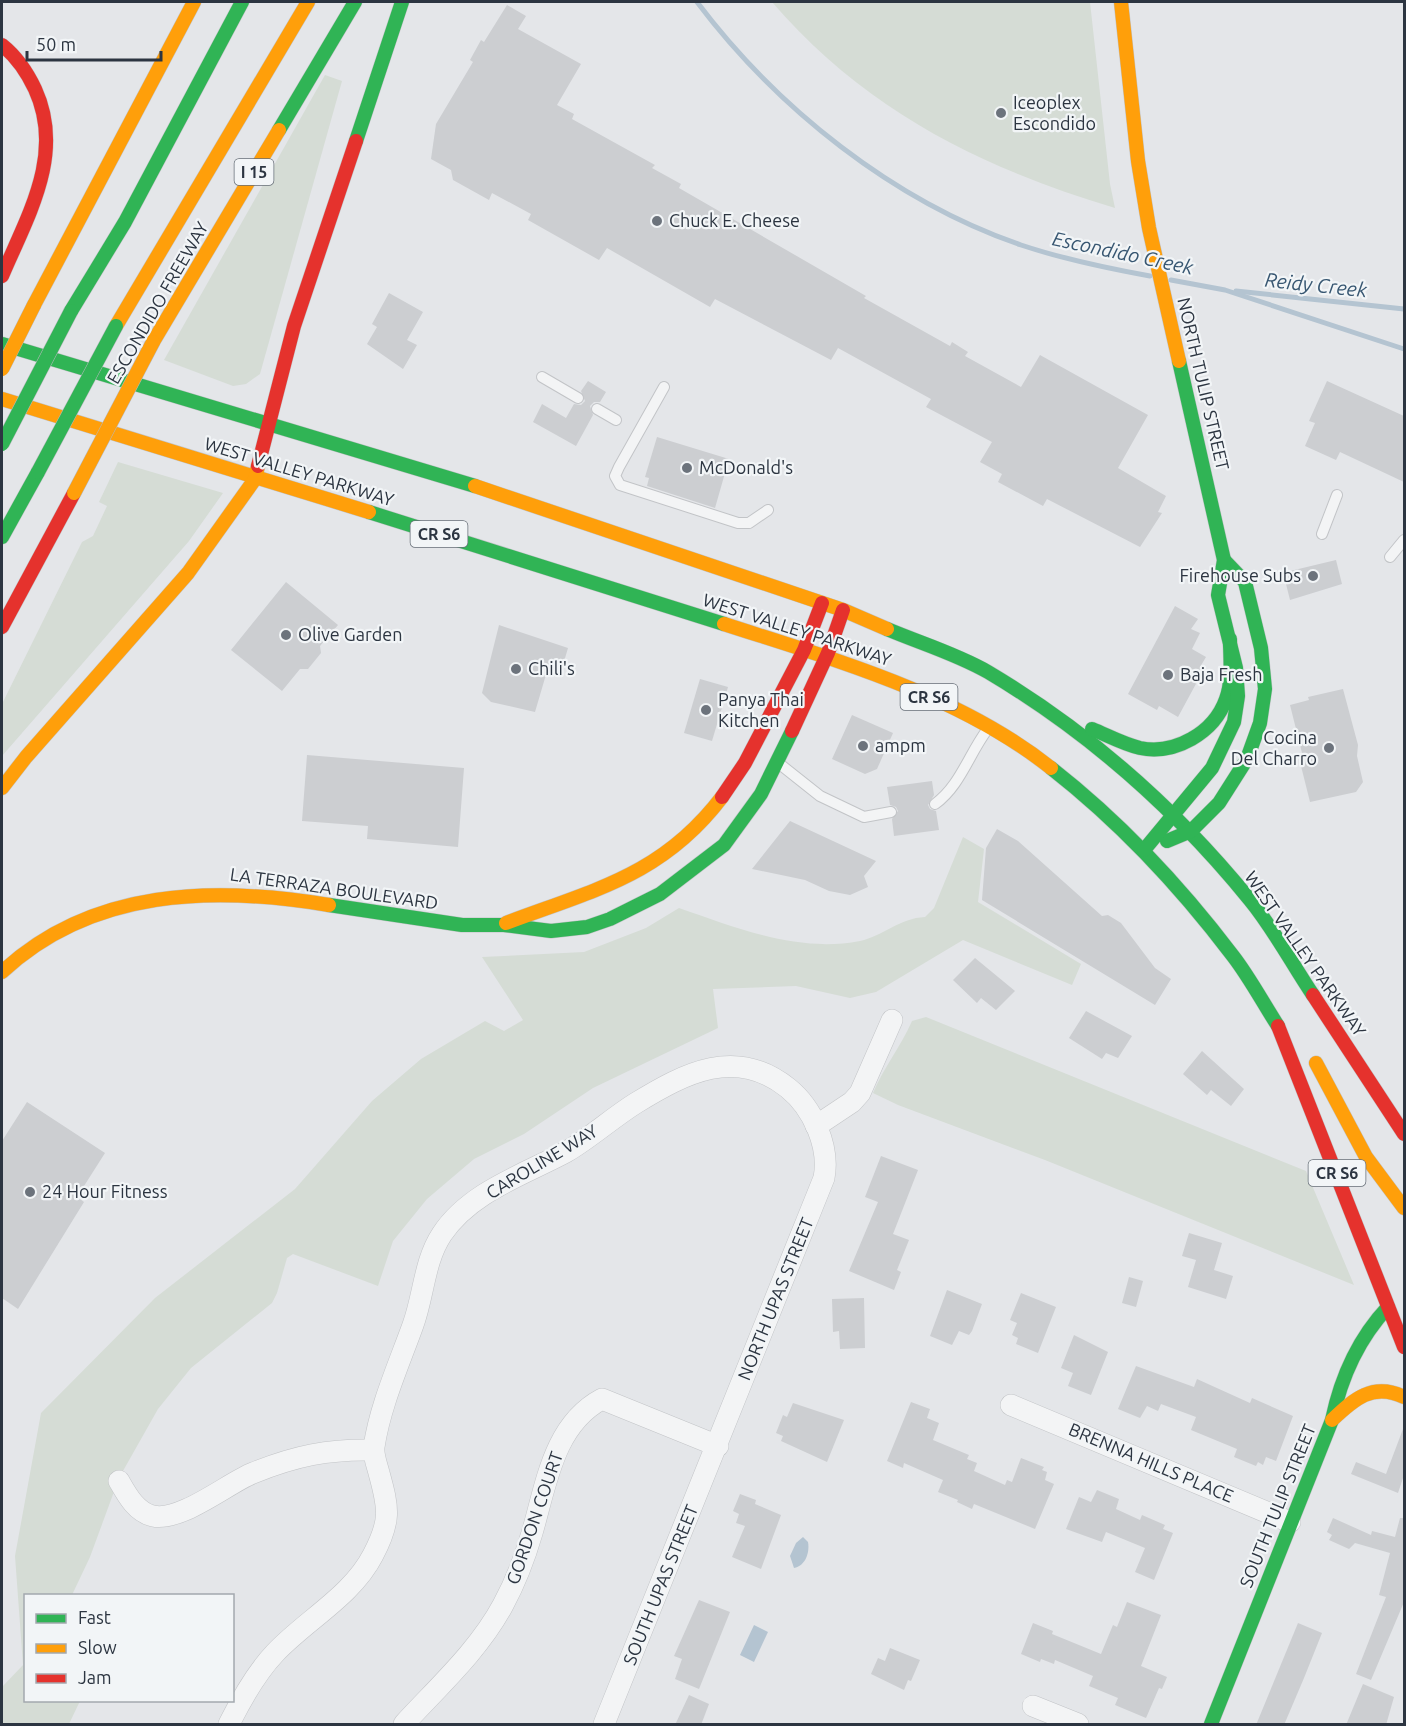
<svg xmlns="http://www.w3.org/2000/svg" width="1406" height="1726" viewBox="0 0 1406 1726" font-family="Ubuntu,sans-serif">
	<rect width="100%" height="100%" fill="#e4e6e9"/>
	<g fill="#d5dcd5">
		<path d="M772,2H1090L1110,184L1115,208C980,167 866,111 772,2Z"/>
		<path d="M325,75L342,81L260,374L246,384L233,386L164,360Z"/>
		<path d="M118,462L223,493L189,541L2,756V704L82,542L93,536L107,506L99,502Z"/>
		<path d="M963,837L984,849L978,902L1081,964L1072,985L963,940L876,992L850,998L796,986L713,989L718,1028L593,1088L524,1134L474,1159L427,1199L393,1241L378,1286L293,1254L287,1258L277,1293L272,1303L191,1368L158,1409L119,1478L90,1557L72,1595L26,1596V1700L80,1701L69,1724H2V1687L23,1665L15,1556L41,1413L155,1298L295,1189L372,1101L421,1059L485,1021L504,1031L523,1020L482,957L584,952L646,928L679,908C737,928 797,953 860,941C883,936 900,918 925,917L934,908Z"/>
		<path d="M926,1017L1306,1171L1354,1285L1045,1160L898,1105L873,1093C884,1067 901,1046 912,1021Z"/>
	</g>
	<g fill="#b4c4d1">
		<path d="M803,1537L808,1542C810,1553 805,1566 794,1568L790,1556L796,1543Z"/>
		<path d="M754,1625L768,1632L754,1662L740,1655Z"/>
	</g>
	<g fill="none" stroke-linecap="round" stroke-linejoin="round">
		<g stroke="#b4c4d1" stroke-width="5">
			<path d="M697,2C777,108 893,201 1021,245C1063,259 1106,268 1150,276"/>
			<path d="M1171,280L1225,290L1404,349"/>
			<path d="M1236,291L1404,309"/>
		</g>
	</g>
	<g fill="#ccced1">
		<path d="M507,5L526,16L518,29L581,64L557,105L574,114L572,119L655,165L652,168L681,184L679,188L866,296L864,298L950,346L952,342L968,352L965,356L1021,387L1040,355L1148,415L1118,468L1166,496L1158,512L1162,513L1140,547L1047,499L1043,506L998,482L1002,474L980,462L992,442L926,407L931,399L838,348L831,360L715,299L710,307L607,248L599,260L528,220L531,214L492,193L489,200L453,180L451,170L431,159L436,124L473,62L470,60L481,40L484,42Z"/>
		<path d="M389,293L423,312L407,340L417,345L403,369L367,344L377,327L372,324Z"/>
		<path d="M588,381L606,392L600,402H594L590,406L593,415L576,446L533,422L542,404L566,418L574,404L581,405L585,401L581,391Z"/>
		<path d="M1327,381L1404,416V482L1340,452L1336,460L1305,446L1315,423L1309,421Z"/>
		<path d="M657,437L729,459L715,508L647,486L649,478L645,477Z"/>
		<path d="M1336,560L1342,584L1290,600L1285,580H1288L1286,572Z"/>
		<path d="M286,582L338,625L320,646L321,653L308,669H300L282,691L231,650Z"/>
		<path d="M1175,606L1198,619L1191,629L1200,633L1192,649L1206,657L1200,667L1204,669L1178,717L1159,706L1157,710L1128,694Z"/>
		<path d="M499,625L568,648L563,665L550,661L535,712L491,702L482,693Z"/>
		<path d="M700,679L728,687L712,741L684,733Z"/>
		<path d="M1343,689L1358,745L1357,756L1363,782L1356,792L1310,802L1301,766L1305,765L1290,705L1309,700L1308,697Z"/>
		<path d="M852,715L893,733L877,769L865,774L832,759Z"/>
		<path d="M307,755L464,768L458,847L367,839L368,826L302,821Z"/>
		<path d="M932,781L934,795L928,805L930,809L936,811L939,830L894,836L892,819L898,811L896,807L890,805L887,787Z"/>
		<path d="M790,821L876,861L864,876L868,887L850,895L829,891L805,880L752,869Z"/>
		<path d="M997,829L1018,841L1102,916L1108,915L1121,923L1155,968L1171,979L1155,1005L982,900L986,848Z"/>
		<path d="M975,958L1015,991L996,1010L981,998L977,1003L953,980Z"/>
		<path d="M1086,1011L1132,1036L1118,1058L1106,1053L1102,1059L1069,1038Z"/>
		<path d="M1202,1051L1244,1089L1231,1106L1211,1090L1207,1095L1183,1074Z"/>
		<path d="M27,1102L105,1153L77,1197L84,1202L18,1309L2,1298V1141Z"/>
		<path d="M881,1156L918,1170L893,1234L909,1240L897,1270L901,1272L894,1290L849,1271L878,1202L865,1197Z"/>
		<path d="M1189,1233L1222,1243L1214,1270L1233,1276L1226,1299L1188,1287L1196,1260L1182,1256Z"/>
		<path d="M1129,1277L1143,1281L1136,1307L1122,1303Z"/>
		<path d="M947,1290L982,1304L972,1331L969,1335L959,1331L952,1345L930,1336Z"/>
		<path d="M1021,1293L1056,1307L1038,1353L1016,1344L1018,1338L1012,1335L1017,1323L1010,1320Z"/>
		<path d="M864,1298L865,1348L840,1349L839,1331L833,1332L832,1299Z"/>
		<path d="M1074,1335L1108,1352L1091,1395L1068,1386L1073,1373L1061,1368Z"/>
		<path d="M1136,1366L1194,1387L1197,1379L1250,1403L1252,1398L1293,1416L1276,1461L1266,1457L1263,1465L1258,1462L1256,1466L1234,1457L1237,1449L1191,1430L1196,1417L1161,1404L1158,1411L1147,1406L1140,1418L1118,1409Z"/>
		<path d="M911,1402L930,1409L927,1418L939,1423L933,1440L969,1455L967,1459L977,1463L974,1471L1005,1485L1007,1480L1012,1482L1021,1458L1044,1467L1042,1470L1047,1472L1045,1480L1054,1484L1035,1529L974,1504L972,1509L957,1502L958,1500L938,1492L943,1480L904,1463L903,1468L887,1461Z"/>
		<path d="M793,1403L844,1420L827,1462L781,1441L783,1436L776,1433L783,1415L787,1417Z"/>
		<path d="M1403,1429L1404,1475L1398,1493L1351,1474L1356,1462L1386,1474Z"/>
		<path d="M1097,1490L1119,1499L1116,1509L1140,1520L1142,1515L1165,1525L1163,1529L1173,1533L1154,1580L1135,1572L1145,1548L1106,1532L1102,1542L1066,1529L1079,1497L1091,1502Z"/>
		<path d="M740,1494L756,1500L755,1504L781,1515L761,1569L732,1557L745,1526L736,1523L739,1514L733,1511Z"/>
		<path d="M1333,1518L1371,1535L1372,1531L1395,1537L1400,1518H1404V1602L1371,1680L1356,1674L1386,1597L1379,1595L1390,1553L1355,1543L1349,1549L1329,1540L1332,1535L1327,1532Z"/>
		<path d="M699,1600L730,1612L699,1689L675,1679L682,1659L674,1656Z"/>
		<path d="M1127,1602L1161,1615L1141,1666L1167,1677L1162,1689L1159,1688L1146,1718L1115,1705L1118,1698L1089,1686L1093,1676L1055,1660L1054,1664L1041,1659L1040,1662L1021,1654L1033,1623L1053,1631L1052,1634L1101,1654L1113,1625L1117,1627Z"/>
		<path d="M1298,1623L1322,1633L1304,1678L1284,1725H1256Z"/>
		<path d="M890,1648L920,1660L911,1681L908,1680L904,1690L871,1674L878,1658L885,1661Z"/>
		<path d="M1363,1684L1394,1697L1386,1725H1346Z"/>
		<path d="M689,1695L709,1704L701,1725H675Z"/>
	</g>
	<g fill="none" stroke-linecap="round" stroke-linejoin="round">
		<defs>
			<g id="lane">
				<path d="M542,377L578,398"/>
				<path d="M664,387L619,467L615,476L620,485L738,523H749L768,510"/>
				<path d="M597,409L616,420"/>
				<path d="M1322,534L1337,495"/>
				<path d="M1390,557L1404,540"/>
				<path d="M781,765L820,796L864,817L891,812"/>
				<path d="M935,804C960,786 969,754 987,730"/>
			</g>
			<g id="street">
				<path d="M816,1126L852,1102L860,1093L892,1020"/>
				<path d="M1011,1405L1290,1522"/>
				<path d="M119,1481C127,1495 136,1512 153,1516C181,1522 228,1483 253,1473C295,1456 328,1449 373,1450"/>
				<path d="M1033,1706L1078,1724"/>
				<path d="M229,1724C241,1700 256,1673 275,1653C306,1620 352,1596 373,1555C391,1521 389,1509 379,1473C377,1465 373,1455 374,1447C380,1406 399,1364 413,1325C424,1295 424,1261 442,1234C470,1192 523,1175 566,1152C590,1138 612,1118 636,1103C685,1073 736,1046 788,1088C813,1108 830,1147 824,1178L604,1724"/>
				<path d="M404,1724C438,1687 479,1650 503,1605C515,1583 525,1557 532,1533C546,1486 553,1425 602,1399L718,1446"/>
			</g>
			<g id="fast">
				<path d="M279,130L355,2"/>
				<path d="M356,141L402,2"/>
				<path d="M71,311L125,222L242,2"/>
				<path d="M2,344L475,486"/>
				<path d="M369,512L724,624"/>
				<path d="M2,537L38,472"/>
				<path d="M887,629C920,643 957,654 988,672C1089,732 1176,809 1250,900C1274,929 1292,964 1313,995"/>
				<path d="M1092,729C1107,735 1123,744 1140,748C1175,755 1214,733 1226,699C1233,680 1230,659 1230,639"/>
				<path d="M1051,768C1120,822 1180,886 1233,956C1250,978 1263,1003 1278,1026"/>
				<path d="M1167,841L1191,831L1219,803L1247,759L1260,723L1265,689L1261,648L1245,582L1224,560"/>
				<path d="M1144,850L1212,768L1234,722L1238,696L1236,668L1218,595L1224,560L1179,361"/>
				<path d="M329,905L462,925H504L551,931L587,927L610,919L660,894L724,845L761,794L792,731"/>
				<path d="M1211,1724L1332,1420C1341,1377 1358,1339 1388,1307"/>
			</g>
			<g id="slow">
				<path d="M1121,2L1138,161L1149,228L1179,361"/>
				<path d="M34,305L194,2"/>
				<path d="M116,326L308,2"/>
				<path d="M153,342L279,130"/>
				<path d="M2,399L369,512"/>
				<path d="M475,486L843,610L887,629"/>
				<path d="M724,624C835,660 958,694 1051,768"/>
				<path d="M2,788L26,757L188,573L255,479L258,466"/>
				<path d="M506,923C593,890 662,876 722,797"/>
				<path d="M2,972C92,888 214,886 329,905"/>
				<path d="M1316,1063L1366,1157L1404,1208"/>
				<path d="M1332,1420C1354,1399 1373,1382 1404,1397"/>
			</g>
			<g id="jam">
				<path d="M2,45C17,57 27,72 35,89C65,154 28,215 2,276"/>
				<path d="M258,466L294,326L356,141"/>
				<path d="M2,627L74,493"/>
				<path d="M792,731L828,653L843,610"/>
				<path d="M722,797L745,763L804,650L822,603"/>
				<path d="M1313,995L1404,1134"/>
				<path d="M1278,1026L1404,1347"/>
			</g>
		</defs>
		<use href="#lane" stroke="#c2c4c7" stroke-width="12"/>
		<use href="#street" stroke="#c2c4c7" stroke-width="22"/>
		<use href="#fast" stroke="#c2c4c7" stroke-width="15"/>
		<use href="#slow" stroke="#c2c4c7" stroke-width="15"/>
		<use href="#jam" stroke="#c2c4c7" stroke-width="15"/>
		<use href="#lane" stroke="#f3f4f5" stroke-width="10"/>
		<use href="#street" stroke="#f3f4f5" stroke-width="21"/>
		<use href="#fast" stroke="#30b455" stroke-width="14"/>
		<use href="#slow" stroke="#ff9f0a" stroke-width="14"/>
		<use href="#jam" stroke="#e5322d" stroke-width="14"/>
		<defs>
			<g id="fast-bridge">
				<path d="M2,444L71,311"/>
				<path d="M38,472L116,326"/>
			</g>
			<g id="slow-bridge">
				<path d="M2,369L34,305"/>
				<path d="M74,493L153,342"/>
			</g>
		</defs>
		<use href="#fast-bridge" stroke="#b7b9bd" stroke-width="15" stroke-linecap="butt"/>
		<use href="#slow-bridge" stroke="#b7b9bd" stroke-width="15" stroke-linecap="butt"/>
		<use href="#fast-bridge" stroke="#30b455" stroke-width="14"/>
		<use href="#slow-bridge" stroke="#ff9f0a" stroke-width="14"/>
	</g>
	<g fill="#6c737c" stroke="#f2f5f7" stroke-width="2">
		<circle cx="1001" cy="113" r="6"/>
		<circle cx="657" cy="221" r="6"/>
		<circle cx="687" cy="468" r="6"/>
		<circle cx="1313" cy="576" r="6"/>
		<circle cx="286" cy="635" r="6"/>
		<circle cx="516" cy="669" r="6"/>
		<circle cx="1168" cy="675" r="6"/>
		<circle cx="706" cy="710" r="6"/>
		<circle cx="863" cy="746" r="6"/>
		<circle cx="1329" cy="748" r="6"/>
		<circle cx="30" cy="1192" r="6"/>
	</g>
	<g text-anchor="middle" stroke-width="4.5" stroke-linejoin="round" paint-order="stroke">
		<g fill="#f2f5f7" stroke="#676f78" stroke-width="1.5">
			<rect x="234.5" y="159" width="39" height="26" rx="4.5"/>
			<rect x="410.5" y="521" width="57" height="26" rx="4.5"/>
			<rect x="900.5" y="684" width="57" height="26" rx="4.5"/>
			<rect x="1308.5" y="1160" width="57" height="26" rx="4.5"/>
		</g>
		<g font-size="16" font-weight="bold" fill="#2c3541">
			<text x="254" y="178">I 15</text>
			<text x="439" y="540">CR S6</text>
			<text x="929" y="703">CR S6</text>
			<text x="1337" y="1179">CR S6</text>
		</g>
		<g font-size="18" fill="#2c3541" stroke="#f2f5f7" text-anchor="start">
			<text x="1013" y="109">Iceoplex<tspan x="1013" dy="21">Escondido</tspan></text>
			<text x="669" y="227">Chuck E. Cheese</text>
			<text x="699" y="474">McDonald's</text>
			<text x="1301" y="582" text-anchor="end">Firehouse Subs</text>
			<text x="298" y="641">Olive Garden</text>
			<text x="528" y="675">Chili's</text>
			<text x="1180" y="681">Baja Fresh</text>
			<text x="718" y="706">Panya Thai<tspan x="718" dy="21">Kitchen</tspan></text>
			<text x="1317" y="744" text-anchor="end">Cocina<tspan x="1317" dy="21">Del Charro</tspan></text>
			<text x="875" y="752">ampm</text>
			<text x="42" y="1198">24 Hour Fitness</text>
		</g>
		<g font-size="18" fill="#2c3541" stroke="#f2f5f7">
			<text transform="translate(158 303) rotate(-60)" y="6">ESCONDIDO FREEWAY</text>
			<text transform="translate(1203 384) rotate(77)" y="6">NORTH TULIP STREET</text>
			<text transform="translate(299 472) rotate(17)" y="6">WEST VALLEY PARKWAY</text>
			<text transform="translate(797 630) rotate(18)" y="6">WEST VALLEY PARKWAY</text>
			<text transform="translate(334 889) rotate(8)" y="6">LA TERRAZA BOULEVARD</text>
			<text transform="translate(1305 954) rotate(55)" y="6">WEST VALLEY PARKWAY</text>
			<text transform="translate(542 1162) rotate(-31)" y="6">CAROLINE WAY</text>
			<text transform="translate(776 1299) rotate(-68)" y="6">NORTH UPAS STREET</text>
			<text transform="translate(1151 1463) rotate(23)" y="6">BRENNA HILLS PLACE</text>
			<text transform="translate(1278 1506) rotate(-68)" y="6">SOUTH TULIP STREET</text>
			<text transform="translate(535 1518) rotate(-71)" y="6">GORDON COURT</text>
			<text transform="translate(661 1585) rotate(-68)" y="6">SOUTH UPAS STREET</text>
		</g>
		<g font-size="20" font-style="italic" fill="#385772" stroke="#f2f5f7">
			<text transform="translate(1123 253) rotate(12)" y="7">Escondido Creek</text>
			<text transform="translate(1316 285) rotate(6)" y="7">Reidy Creek</text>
		</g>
	</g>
	<rect width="1406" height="1726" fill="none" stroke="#2c3541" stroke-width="6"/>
	<rect x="24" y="1594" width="210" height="108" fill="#f2f5f7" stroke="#a3a8ae" stroke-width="1.5"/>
	<rect x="36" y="1614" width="30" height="9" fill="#30b455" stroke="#a3a8ae" stroke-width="1.5"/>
	<text x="78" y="1624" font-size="18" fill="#2c3541">Fast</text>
	<rect x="36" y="1644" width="30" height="9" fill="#ff9f0a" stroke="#a3a8ae" stroke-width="1.5"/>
	<text x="78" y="1654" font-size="18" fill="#2c3541">Slow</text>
	<rect x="36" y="1674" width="30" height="9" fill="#e5322d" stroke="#a3a8ae" stroke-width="1.5"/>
	<text x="78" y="1684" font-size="18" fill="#2c3541">Jam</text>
	<path d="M27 51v9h134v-9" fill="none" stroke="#2c3541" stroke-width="3"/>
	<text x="36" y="51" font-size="18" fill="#2c3541" stroke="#f2f5f7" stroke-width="4.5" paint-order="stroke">50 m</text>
</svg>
